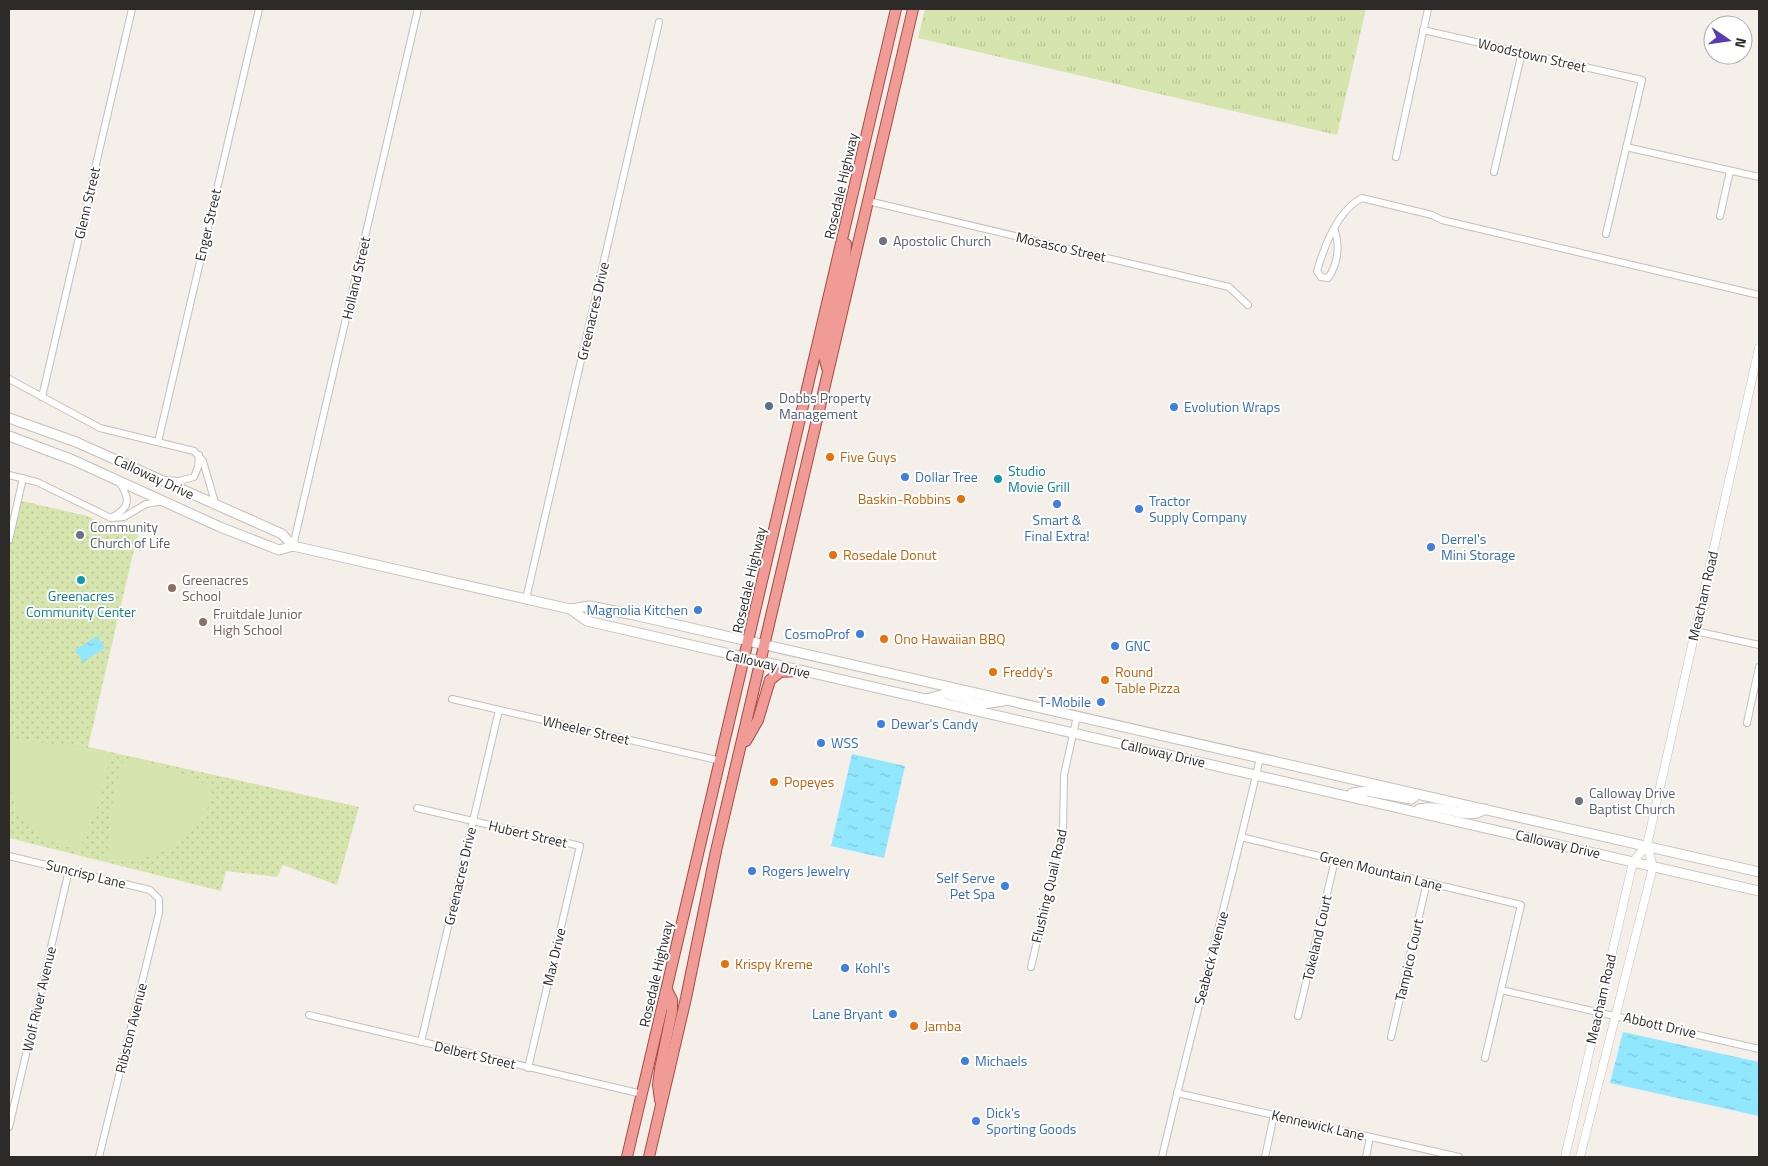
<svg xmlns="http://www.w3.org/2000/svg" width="1768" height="1166" viewBox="0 0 1768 1166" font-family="'Titillium Web',sans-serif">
	<defs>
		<pattern id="grass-tufts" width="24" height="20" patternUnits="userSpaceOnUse" patternTransform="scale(1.25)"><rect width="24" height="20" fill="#d6e5ad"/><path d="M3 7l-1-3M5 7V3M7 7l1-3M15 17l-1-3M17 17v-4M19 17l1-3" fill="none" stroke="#b8c595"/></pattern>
		<pattern id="park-dots" width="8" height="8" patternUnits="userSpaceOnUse" patternTransform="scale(1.25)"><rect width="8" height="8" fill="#d6e5ad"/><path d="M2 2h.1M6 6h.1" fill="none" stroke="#b8c595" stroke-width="1.8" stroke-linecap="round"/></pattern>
		<pattern id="water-ripples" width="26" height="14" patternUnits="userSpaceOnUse" patternTransform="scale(1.25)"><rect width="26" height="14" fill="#91e7fe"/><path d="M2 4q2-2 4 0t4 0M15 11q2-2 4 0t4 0" fill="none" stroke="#7dc6da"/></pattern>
	</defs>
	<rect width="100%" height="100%" fill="#f5efea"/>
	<path fill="url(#grass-tufts)" d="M925,9H1366L1337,135L918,38Z"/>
	<path fill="url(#park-dots)" d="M18,500L87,516L106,525L117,527L127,525L139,528L88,747L359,807L337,885L283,865L277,877L226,871L221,891L9,838V544Z"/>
	<g fill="#d6e5ad">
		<path d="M9,739L105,750L110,760L99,802L79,850C65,846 51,843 39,835C7,816 9,771 9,739Z"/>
		<path d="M131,757L170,769L212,787C212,822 174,851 143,858C131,861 119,860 107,858L111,810L121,763Z"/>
	</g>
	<g fill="url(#water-ripples)">
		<path d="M97,636L105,648L83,662L75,650Z"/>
		<path d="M852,754L905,766L884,858L831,846Z"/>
		<path d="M1623,1032L1759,1062V1116L1610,1083Z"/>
	</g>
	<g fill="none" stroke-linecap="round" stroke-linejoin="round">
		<defs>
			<g id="minor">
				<path d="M1423,30L1642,80L1606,234"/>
				<path d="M1626,147L1759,177"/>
				<path d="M1396,157L1428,9"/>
				<path d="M1494,172L1522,52"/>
				<path d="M868,201L1229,287L1248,305"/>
				<path d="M1720,216L1730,171"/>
				<path d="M1335,231C1340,246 1338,264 1328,278L1321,277L1317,271C1324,247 1338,210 1362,198L1432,215L1442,220L1759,295"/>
				<path d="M9,379L100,428L194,451L203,461L216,506"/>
				<path d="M42,397L132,9"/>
				<path d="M158,442L259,9"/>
				<path d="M9,475L37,482L111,518"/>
				<path d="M166,480L179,481L194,477L198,467L199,455"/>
				<path d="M119,482C131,499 130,508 111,518L124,517L146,504L163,501"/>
				<path d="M9,540L23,478"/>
				<path d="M293,546L418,9"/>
				<path d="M526,599L659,22"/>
				<path d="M1695,631L1759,645"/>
				<path d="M452,699L721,761"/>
				<path d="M1747,723L1759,667"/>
				<path d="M417,808L580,846L528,1068"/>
				<path d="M1241,837L1521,905L1485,1058"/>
				<path d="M9,856L150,890L159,899V913L99,1157"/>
				<path d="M1031,967L1063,831L1064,775L1077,716"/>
				<path d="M1501,990L1759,1049"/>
				<path d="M309,1015L642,1094"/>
				<path d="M1298,1016L1335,860"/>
				<path d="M1391,1037L1427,882"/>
				<path d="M421,1042L499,710"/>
				<path d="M1177,1093L1459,1157"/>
				<path d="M9,1127L69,870"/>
				<path d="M1162,1157C1193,1024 1229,892 1260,758"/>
				<path d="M1265,1157L1274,1115"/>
				<path d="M1366,1157L1370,1137"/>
			</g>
			<g id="tertiary">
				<path d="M1565,1157L1633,862L1647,845L1759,348"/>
				<path d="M1580,1157L1653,867L1647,845"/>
			</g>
			<g id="secondary">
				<path d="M9,418L76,442L282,534L293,546"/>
				<path d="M9,436L73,460L220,527L279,550L293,546L570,609L590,606L634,615L1759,872"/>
				<path d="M570,609L587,621L1759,891"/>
				<path d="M926,699L945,694L983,704L1003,701"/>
				<path d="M1352,793L1367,791L1411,799L1418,794"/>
				<path d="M1419,809C1424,808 1430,807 1435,808C1452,809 1470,820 1485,809"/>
			</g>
			<g id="primary">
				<path d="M828,371L824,357L845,264L846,244"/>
				<path d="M746,741L758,720L770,680L780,672L797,671"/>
				<path d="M660,1100L658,1085L660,1069L672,1011V1000L667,990"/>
				<path d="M627,1157L896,9"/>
				<path d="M649,1157L686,998L716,851L913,9"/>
			</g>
		</defs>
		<use href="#minor" stroke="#c4bfba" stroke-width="8"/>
		<use href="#tertiary" stroke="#c4bfba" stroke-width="9"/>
		<use href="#secondary" stroke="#c4bfba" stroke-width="11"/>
		<use href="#primary" stroke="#a74943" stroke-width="12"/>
		<use href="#minor" stroke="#fff" stroke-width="6"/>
		<use href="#tertiary" stroke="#fff" stroke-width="8"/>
		<use href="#secondary" stroke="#fff" stroke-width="9"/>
		<use href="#primary" stroke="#f19b97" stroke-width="10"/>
	</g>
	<g fill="#6b7280" stroke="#fff" stroke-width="2">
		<circle cx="883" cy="241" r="5"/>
		<circle cx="80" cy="535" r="5"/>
		<circle cx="1579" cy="801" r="5"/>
	</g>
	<circle fill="#5c6f8a" stroke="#fff" stroke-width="2" cx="769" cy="406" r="5"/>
	<g fill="#3f7fe0" stroke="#fff" stroke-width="2">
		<circle cx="1174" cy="407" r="5"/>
		<circle cx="905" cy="477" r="5"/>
		<circle cx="1057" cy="504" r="5"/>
		<circle cx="1139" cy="509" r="5"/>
		<circle cx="1431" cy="547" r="5"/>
		<circle cx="698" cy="610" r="5"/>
		<circle cx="860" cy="634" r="5"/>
		<circle cx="1115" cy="646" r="5"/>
		<circle cx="1101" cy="702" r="5"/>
		<circle cx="881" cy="724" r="5"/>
		<circle cx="821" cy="743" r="5"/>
		<circle cx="752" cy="871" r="5"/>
		<circle cx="1005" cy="886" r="5"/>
		<circle cx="845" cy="968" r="5"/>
		<circle cx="893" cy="1014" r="5"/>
		<circle cx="965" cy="1061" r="5"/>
		<circle cx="976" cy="1121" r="5"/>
	</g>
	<g fill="#e8710a" stroke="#fff" stroke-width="2">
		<circle cx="830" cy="457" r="5"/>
		<circle cx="961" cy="499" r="5"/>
		<circle cx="833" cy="555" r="5"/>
		<circle cx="884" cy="639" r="5"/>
		<circle cx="993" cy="672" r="5"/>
		<circle cx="1105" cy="680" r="5"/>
		<circle cx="774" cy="782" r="5"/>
		<circle cx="725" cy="964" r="5"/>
		<circle cx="914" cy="1026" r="5"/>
	</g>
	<g fill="#0f9aa8" stroke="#fff" stroke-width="2">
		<circle cx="998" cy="479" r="5"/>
		<circle cx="81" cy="580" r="5"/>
	</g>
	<g fill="#8d6e63" stroke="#fff" stroke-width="2">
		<circle cx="172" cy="588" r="5"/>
		<circle cx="203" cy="622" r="5"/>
	</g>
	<g text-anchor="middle" stroke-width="4" stroke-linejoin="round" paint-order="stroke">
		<g font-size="14" fill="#2d2b29" stroke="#fff">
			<text transform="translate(1532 55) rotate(13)" y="5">Woodstown Street</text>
			<text transform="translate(841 186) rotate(-77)" y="5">Rosedale Highway</text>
			<text transform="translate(87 203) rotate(-77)" y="5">Glenn Street</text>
			<text transform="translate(208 225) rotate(-77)" y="5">Enger Street</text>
			<text transform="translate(1061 247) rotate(13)" y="5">Mosasco Street</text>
			<text transform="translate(356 278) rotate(-77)" y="5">Holland Street</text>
			<text transform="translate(593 311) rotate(-77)" y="5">Greenacres Drive</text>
			<text transform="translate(154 477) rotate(25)" y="5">Calloway Drive</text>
			<text transform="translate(749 580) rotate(-77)" y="5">Rosedale Highway</text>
			<text transform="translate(1703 596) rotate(-77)" y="5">Meacham Road</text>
			<text transform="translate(768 664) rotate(13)" y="5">Calloway Drive</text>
			<text transform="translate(586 730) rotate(13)" y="5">Wheeler Street</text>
			<text transform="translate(1163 753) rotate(13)" y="5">Calloway Drive</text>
			<text transform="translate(528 834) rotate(13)" y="5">Hubert Street</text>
			<text transform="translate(1558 844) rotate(13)" y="5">Calloway Drive</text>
			<text transform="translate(1381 871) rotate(14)" y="5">Green Mountain Lane</text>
			<text transform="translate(86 874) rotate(14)" y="5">Suncrisp Lane</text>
			<text transform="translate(460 876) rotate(-77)" y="5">Greenacres Drive</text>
			<text transform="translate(1049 886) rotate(-77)" y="5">Flushing Quail Road</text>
			<text transform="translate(1317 938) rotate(-77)" y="5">Tokeland Court</text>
			<text transform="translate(554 957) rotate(-77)" y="5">Max Drive</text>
			<text transform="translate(1211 958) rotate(-75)" y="5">Seabeck Avenue</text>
			<text transform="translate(1409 960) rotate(-77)" y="5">Tampico Court</text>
			<text transform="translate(656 974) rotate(-77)" y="5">Rosedale Highway</text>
			<text transform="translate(39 999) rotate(-77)" y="5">Wolf River Avenue</text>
			<text transform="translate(1601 999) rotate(-77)" y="5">Meacham Road</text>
			<text transform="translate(1660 1025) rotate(13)" y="5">Abbott Drive</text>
			<text transform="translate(131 1028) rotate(-76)" y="5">Ribston Avenue</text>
			<text transform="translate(475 1055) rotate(13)" y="5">Delbert Street</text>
			<text transform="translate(1318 1125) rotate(13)" y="5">Kennewick Lane</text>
		</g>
		<g font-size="14" fill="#5b616d" stroke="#fff" text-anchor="start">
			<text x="893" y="246">Apostolic Church</text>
			<text x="90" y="532">Community<tspan x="90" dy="16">Church of Life</tspan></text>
			<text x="1589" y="798">Calloway Drive<tspan x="1589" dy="16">Baptist Church</tspan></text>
		</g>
		<g font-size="14" fill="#4e5e75" stroke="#fff" text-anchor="start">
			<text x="779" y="403">Dobbs Property<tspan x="779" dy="16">Management</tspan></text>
		</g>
		<g font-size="14" fill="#366cbe" stroke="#fff" text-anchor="start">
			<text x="1184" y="412">Evolution Wraps</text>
			<text x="915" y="482">Dollar Tree</text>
			<text x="1149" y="506">Tractor<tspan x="1149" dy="16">Supply Company</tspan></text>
			<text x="1057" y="525" text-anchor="middle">Smart &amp;<tspan x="1057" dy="16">Final Extra!</tspan></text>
			<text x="1441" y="544">Derrel's<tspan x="1441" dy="16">Mini Storage</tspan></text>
			<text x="688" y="615" text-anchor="end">Magnolia Kitchen</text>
			<text x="850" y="639" text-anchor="end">CosmoProf</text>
			<text x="1125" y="651">GNC</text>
			<text x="1091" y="707" text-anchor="end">T-Mobile</text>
			<text x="891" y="729">Dewar's Candy</text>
			<text x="831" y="748">WSS</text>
			<text x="762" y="876">Rogers Jewelry</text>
			<text x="995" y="883" text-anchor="end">Self Serve<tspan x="995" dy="16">Pet Spa</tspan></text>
			<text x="855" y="973">Kohl's</text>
			<text x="883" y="1019" text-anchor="end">Lane Bryant</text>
			<text x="975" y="1066">Michaels</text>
			<text x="986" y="1118">Dick's<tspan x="986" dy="16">Sporting Goods</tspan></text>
		</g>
		<g font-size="14" fill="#c56008" stroke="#fff" text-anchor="start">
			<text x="840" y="462">Five Guys</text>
			<text x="951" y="504" text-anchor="end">Baskin-Robbins</text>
			<text x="843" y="560">Rosedale Donut</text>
			<text x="894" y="644">Ono Hawaiian BBQ</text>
			<text x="1003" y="677">Freddy's</text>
			<text x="1115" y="677">Round<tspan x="1115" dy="16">Table Pizza</tspan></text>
			<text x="784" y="787">Popeyes</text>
			<text x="735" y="969">Krispy Kreme</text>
			<text x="924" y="1031">Jamba</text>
		</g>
		<g font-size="14" fill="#0d838f" stroke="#fff" text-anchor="start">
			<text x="1008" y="476">Studio<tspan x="1008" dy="16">Movie Grill</tspan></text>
			<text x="81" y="601" text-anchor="middle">Greenacres<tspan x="81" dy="16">Community Center</tspan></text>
		</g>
		<g font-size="14" fill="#785e54" stroke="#fff" text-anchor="start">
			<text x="182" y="585">Greenacres<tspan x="182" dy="16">School</tspan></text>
			<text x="213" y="619">Fruitdale Junior<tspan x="213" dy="16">High School</tspan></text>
		</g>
	</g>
	<rect width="1768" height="1166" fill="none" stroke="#2d2b29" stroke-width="20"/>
	<g transform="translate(1728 40) rotate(103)"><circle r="24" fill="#ffffff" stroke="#abaaa9"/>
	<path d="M0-4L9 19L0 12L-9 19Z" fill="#583bb3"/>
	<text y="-8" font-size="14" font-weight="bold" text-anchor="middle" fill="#2d2b29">N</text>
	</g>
</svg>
